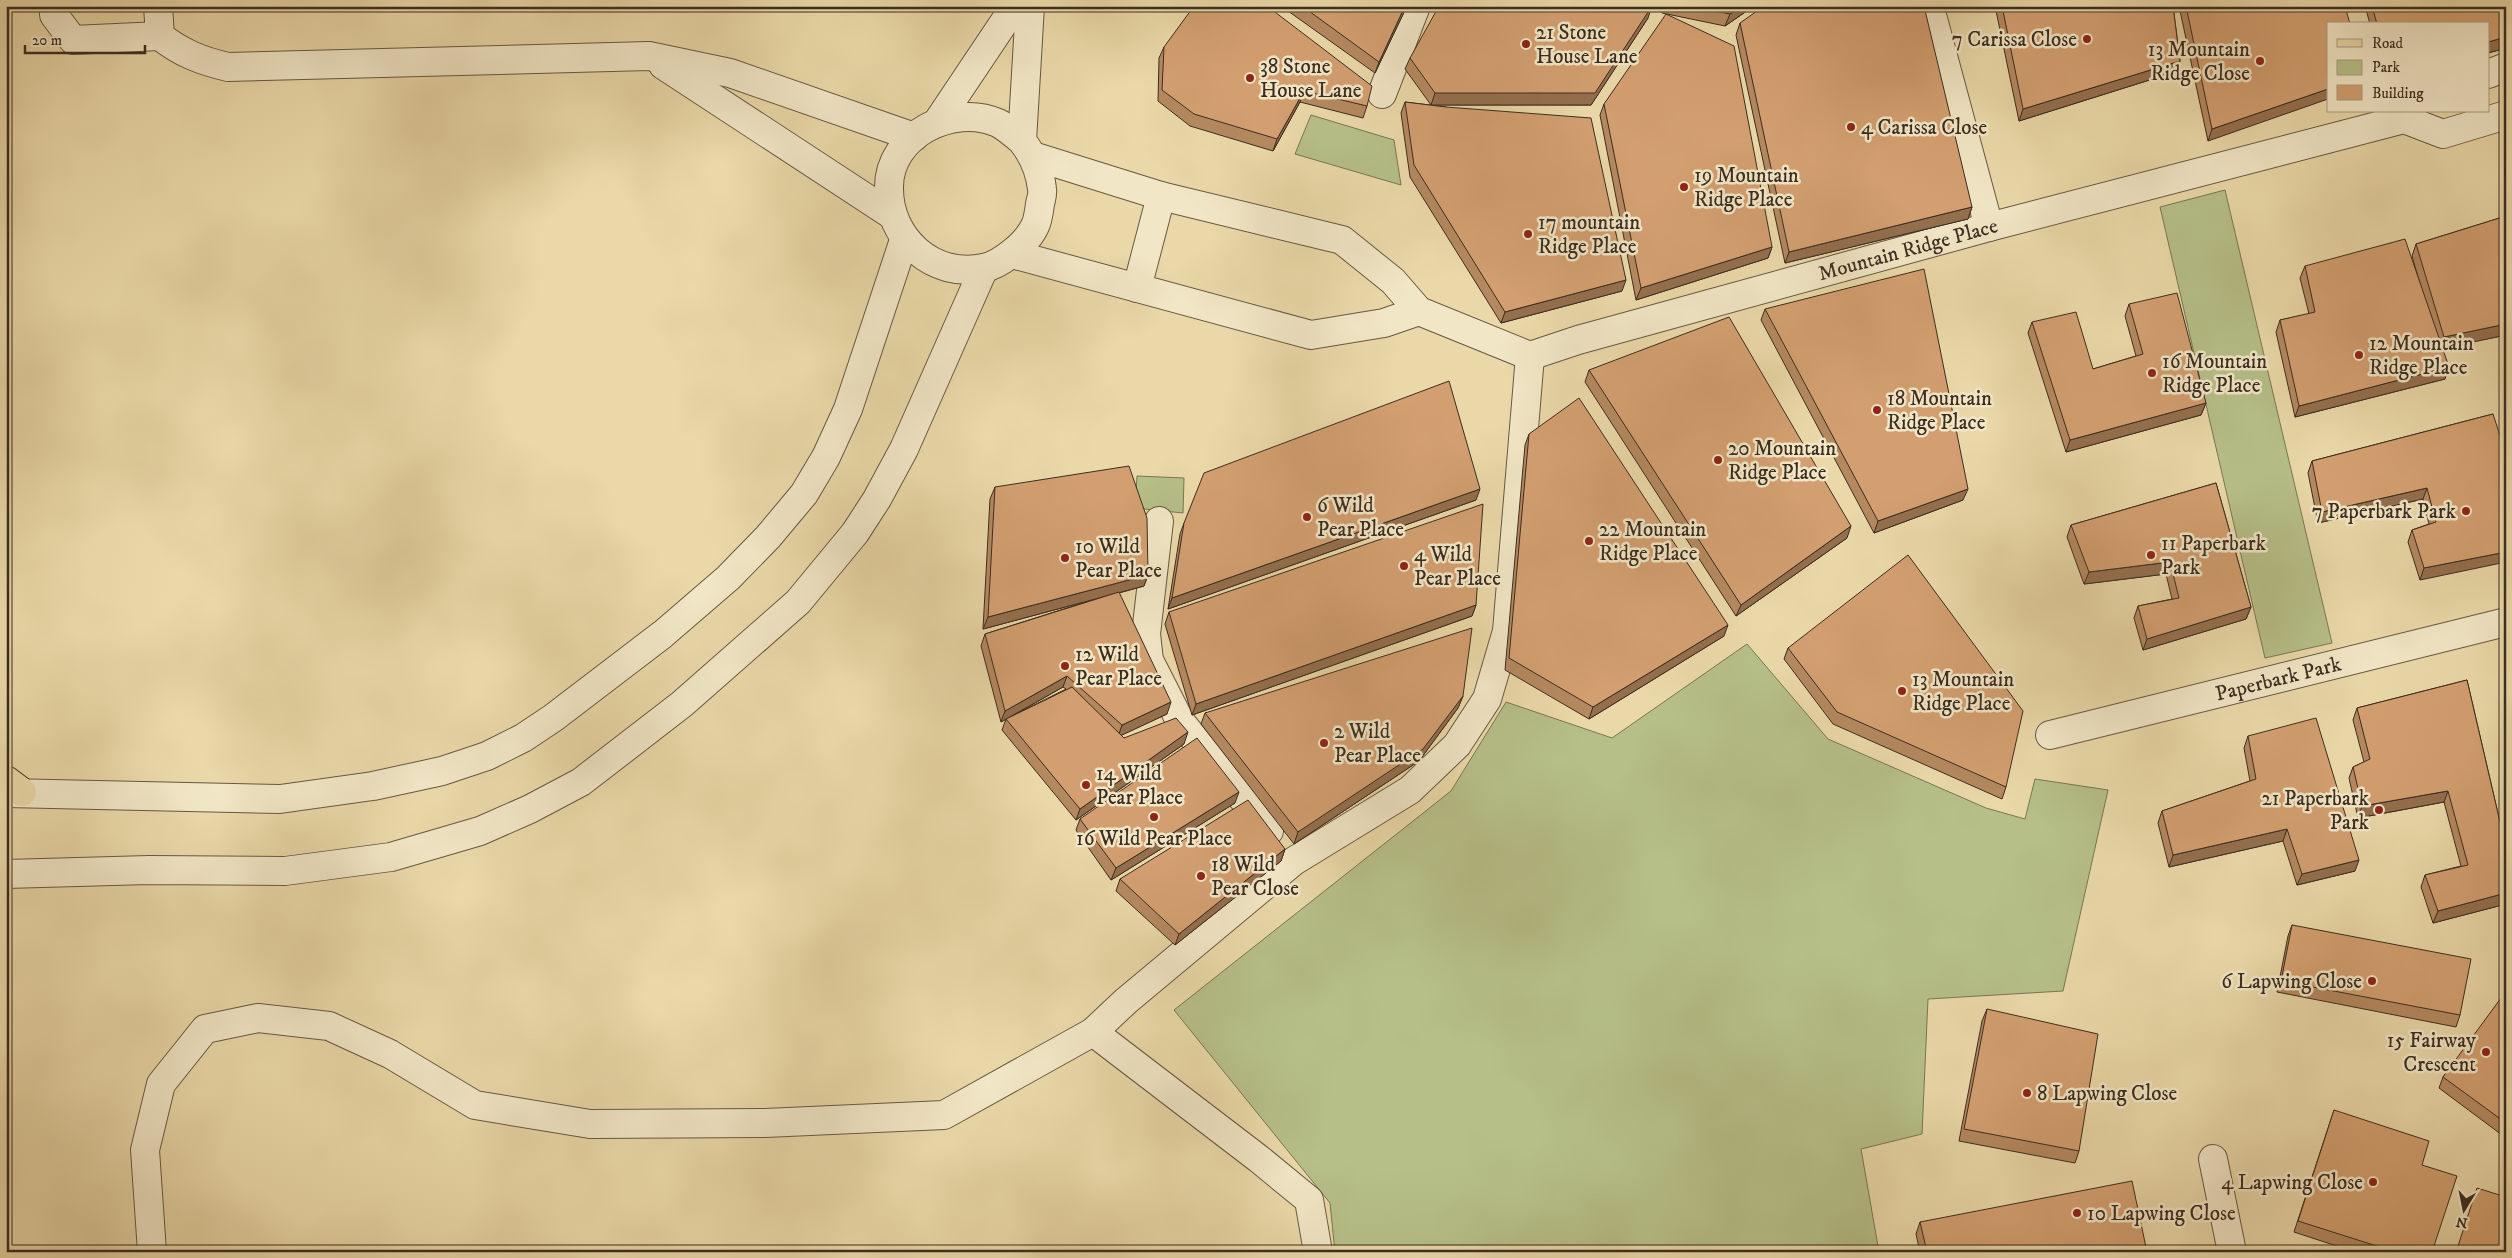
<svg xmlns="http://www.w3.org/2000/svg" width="2512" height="1258" viewBox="0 0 2512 1258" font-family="'IM FELL DW Pica',serif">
	<rect width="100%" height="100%" fill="#ead8a8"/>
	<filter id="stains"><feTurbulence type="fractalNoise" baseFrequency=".004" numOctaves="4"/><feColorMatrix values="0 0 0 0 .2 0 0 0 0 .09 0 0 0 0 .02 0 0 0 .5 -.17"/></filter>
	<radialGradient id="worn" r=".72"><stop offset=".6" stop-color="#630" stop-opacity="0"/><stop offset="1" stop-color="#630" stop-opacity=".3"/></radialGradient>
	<g fill="#b6bf88" stroke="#797654">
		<path d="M1311,115L1394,140L1401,185L1295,154Z"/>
		<path d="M2225,190L2332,643L2265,658L2160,207Z"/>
		<path d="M1137,476L1184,478L1183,513L1135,508Z"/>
		<path d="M1747,644L1828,739L1986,808L2025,819L2035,779L2108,790L2063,991L1928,999L1922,1134L1861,1149L1879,1252H1335L1330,1203L1174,1010L1451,791L1506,702L1612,738Z"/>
	</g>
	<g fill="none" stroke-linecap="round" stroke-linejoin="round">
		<defs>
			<g id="minor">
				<path d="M54,6V15L73,40L160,36"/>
				<path d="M158,6L160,36C181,53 202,61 228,67L649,56L730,73L914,137"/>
				<path d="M1928,6L1933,19L1989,227"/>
				<path d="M663,65L892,215"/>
				<path d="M2488,74L2506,67"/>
				<path d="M1382,94L1416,6"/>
				<path d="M2404,119L2443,134L2506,115"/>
				<path d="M938,121L1015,6"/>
				<path d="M1022,141C1015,135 1006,127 998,123C953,103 889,135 889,187C888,238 933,279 984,268C1002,264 1027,243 1035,226C1038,220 1039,211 1040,204C1041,199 1043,194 1042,189C1040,171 1033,155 1022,141L1030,6"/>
				<path id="s1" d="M1033,156L1161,196L1342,240L1393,281L1419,311L1530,356L1578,340L1989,227L2404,119L2412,111"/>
				<path d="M1012,254L1311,335L1384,323L1419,311"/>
				<path d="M1137,288L1161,196"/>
				<path d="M1159,521L1146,634L1149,660L1180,721L1269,831"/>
				<path id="s2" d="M2050,735L2506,622"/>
				<path d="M6,793L280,799L373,786L442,771L487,756L523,738L553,718L663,634L728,578L768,537L804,494L826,457L848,409L904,240"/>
				<path d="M6,874L149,870L285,871L391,857L480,831L530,809L581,782L682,704L798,602L855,533L877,499L904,449L984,268"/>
				<path d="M1093,1032L1259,1159L1309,1200L1318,1252"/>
				<path d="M2213,1159L2232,1252"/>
				<path d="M152,1252L145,1150L161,1084L205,1029L258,1018L329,1026L390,1054L475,1105L590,1124L765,1123L944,1115L1093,1032L1126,1001L1294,861L1410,790L1457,745L1487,699L1507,631L1530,356"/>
			</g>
			<path id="major" d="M6,780L22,792"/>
		</defs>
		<use href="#minor" stroke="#685843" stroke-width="30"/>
		<use href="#major" stroke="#3c2d21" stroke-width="30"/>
		<use href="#minor" stroke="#f1e6c6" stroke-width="28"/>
		<use href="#major" stroke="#ead8a8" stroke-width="28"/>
	</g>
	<g fill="#b58960" stroke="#3c2d21" fill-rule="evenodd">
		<path d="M1281,6H1407L1375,73Z"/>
		<path d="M1660,6H1754L1725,26L1662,13Z"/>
		<path d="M1995,6H2173L2180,61L2175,72L2019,121Z"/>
		<path d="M2179,6H2345L2208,141Z"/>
		<path d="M2365,6H2506V48L2488,53V24H2370Z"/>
		<path d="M1648,18L1591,105H1431L1405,69L1410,58Z"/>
		<path d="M1740,23L1972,207L1968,219L1785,263L1736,35Z"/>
		<path d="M1164,47L1367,106L1363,118L1300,102L1273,151L1190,126L1158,101L1159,58Z"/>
		<path d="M1405,102L1446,107L1622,291L1501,323L1410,177L1401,113Z"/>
		<path d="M1604,104L1772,247L1768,258L1636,300L1600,115Z"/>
		<path d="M2506,216V335L2442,348L2445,379L2295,417L2276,332L2280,320L2309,314L2300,278L2305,266L2420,284L2412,256L2416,244Z"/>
		<path d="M2129,304L2206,403L2201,415L2066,452L2028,333L2032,322L2093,369L2136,356L2125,316Z"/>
		<path d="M1765,309L1963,500L1874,533L1761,320Z"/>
		<path d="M1589,370L1847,538L1736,616L1585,382Z"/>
		<path d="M2493,414L2420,580L2408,542L2412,530L2429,524L2423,499L2318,523L2308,473L2312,461Z"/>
		<path d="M1529,434L1724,636L1589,719L1505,670L1525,445Z"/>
		<path d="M2216,483L2251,607L2246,619L2143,650L2134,618L2138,606L2172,599L2166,574L2084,584L2067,537L2071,525Z"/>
		<path d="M995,487L1148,575L1144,586L1119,593L1167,714L1121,735L1124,738L1184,744L1076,820L1002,730L1006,719L1001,722L981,646L985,634L1095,599L983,629L990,499ZM1063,687L1066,689L1012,716Z"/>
		<path d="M1476,500L1168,609L1180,534L1184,523Z"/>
		<path d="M1476,605L1472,616L1192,715L1165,624L1169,612Z"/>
		<path d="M1788,648L2006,787L2002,799L1833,724L1784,659Z"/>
		<path d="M2467,680L2506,848V904L2433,923L2421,887L2425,875L2461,866L2444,802L2358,818L2349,778L2353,767L2364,762L2353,720L2357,708Z"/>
		<path d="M1463,696L1458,708L1419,761L1294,844L1201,724L1205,713Z"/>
		<path d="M2248,736L2355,871L2297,885L2283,841L2169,867L2158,823L2162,811L2250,781L2244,748Z"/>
		<path d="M1235,803L1111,880L1076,830L1080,819Z"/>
		<path d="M1285,849L1281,861L1175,945L1116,891L1120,879Z"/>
		<path d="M2292,925L2460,1015L2456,1027L2277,992L2288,936Z"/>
		<path d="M2506,1001V1138L2439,1088L2443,1077Z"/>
		<path d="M1987,1009L2079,1151L2075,1163L1959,1141L1982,1021Z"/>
		<path d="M2334,1110L2422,1165L2432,1252H2355L2294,1232Z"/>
		<path d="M1920,1222L2147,1252H1920L1916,1234Z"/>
	</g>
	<g fill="#946f4e" stroke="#3c2d21">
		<path d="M1405,6H1407L1375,73L1379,62Z"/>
		<path d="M1652,6L1648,18L1591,105H1431L1435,93Z"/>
		<path d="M1741,6H1754L1725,26L1730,14Z"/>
		<path d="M2506,37V48L2488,53V42Z"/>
		<path d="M2180,61L2175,72L2019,121L2023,109Z"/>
		<path d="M2328,89V99L2208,141L2212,129Z"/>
		<path d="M1304,91L1300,102L1273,151L1277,139Z"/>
		<path d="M1972,207L1968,219L1785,263L1789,252Z"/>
		<path d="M1772,247L1768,258L1636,300L1641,288Z"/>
		<path d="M1626,280L1622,291L1501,323L1505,312Z"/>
		<path d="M2506,324V335L2440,349L2444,337Z"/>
		<path d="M2449,367L2445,379L2295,417L2299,406Z"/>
		<path d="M2206,403L2201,415L2066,452L2070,440Z"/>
		<path d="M2427,488L2423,499L2318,523L2322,512Z"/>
		<path d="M1480,489L1476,500L1168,609L1172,598Z"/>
		<path d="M1968,489L1963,500L1874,533L1878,521Z"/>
		<path d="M1851,526L1847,538L1736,616L1741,605Z"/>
		<path d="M2506,552V562L2420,580L2424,568Z"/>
		<path d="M2170,562L2166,574L2084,584L2089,572Z"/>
		<path d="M1148,575L1144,586L983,629L988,617Z"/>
		<path d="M1476,605L1472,616L1192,715L1196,704Z"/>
		<path d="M2251,607L2246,619L2143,650L2147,639Z"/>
		<path d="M1728,625L1724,636L1589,719L1593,707Z"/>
		<path d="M1067,676L1063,687L1001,722L1005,711Z"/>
		<path d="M1463,696L1458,708L1419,761L1294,844L1298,832Z"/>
		<path d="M1171,702L1167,714L1118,737L1122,725Z"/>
		<path d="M1188,732L1184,744L1076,820L1080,809Z"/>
		<path d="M2448,791L2444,802L2358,818L2362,806Z"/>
		<path d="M1239,792L1235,803L1111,880L1116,868Z"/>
		<path d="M2287,829L2283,841L2169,867L2173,855Z"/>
		<path d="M1285,849L1281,861L1175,945L1179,934Z"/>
		<path d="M2359,860L2355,871L2297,885L2302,874Z"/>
		<path d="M2506,893V904L2433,923L2438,911Z"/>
	</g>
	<g fill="#d39f70" stroke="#3c2d21">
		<path d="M1194,6H1267L1372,86L1367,106L1304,91L1277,139L1194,114L1162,90L1164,47Z"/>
		<path d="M1302,6H1405L1379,62Z"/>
		<path d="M1439,6H1652L1595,93H1435L1410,58Z"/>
		<path d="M1691,6H1741L1730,14Z"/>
		<path d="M1764,6H1924L1972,207L1789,252L1740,23Z"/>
		<path d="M2002,6H2173L2180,61L2023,109Z"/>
		<path d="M2186,6H2345L2350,24H2328V89L2212,129Z"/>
		<path d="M2372,6H2506V37L2488,42V24H2377Z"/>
		<path d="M1666,14L1734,46L1772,247L1641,288L1604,104Z"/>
		<path d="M1405,102L1446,107L1591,118L1626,280L1505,312L1414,165Z"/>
		<path d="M2506,216V324L2444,337L2416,244Z"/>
		<path d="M2405,239L2449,367L2299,406L2280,320L2315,312L2305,266Z"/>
		<path d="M1924,269L1968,489L1878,521L1765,309Z"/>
		<path d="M2177,293L2206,403L2070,440L2032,322L2076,312L2093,369L2143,354L2129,304Z"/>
		<path d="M1729,317L1851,526L1741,605L1589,370Z"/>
		<path d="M1449,381L1480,489L1172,598L1184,523L1204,473Z"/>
		<path d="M1579,398L1728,625L1593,707L1509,658L1529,434Z"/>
		<path d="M2493,414L2506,454V552L2424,568L2412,530L2436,522L2427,488L2322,512L2312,461Z"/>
		<path d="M1129,466L1147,518L1148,575L988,617L995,487Z"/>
		<path d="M2216,483L2251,607L2147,639L2138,606L2179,598L2170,562L2089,572L2071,525Z"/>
		<path d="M1483,504L1476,605L1196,704L1169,612Z"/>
		<path d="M1908,555L2023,711L2006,787L1837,712L1788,648Z"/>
		<path d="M1119,592L1171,702L1122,725L1067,676L1005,711L985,634Z"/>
		<path d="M1472,628L1463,696L1423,749L1298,832L1205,713Z"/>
		<path d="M2467,680L2506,848V893L2438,911L2425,875L2468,865L2448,791L2362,806L2353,767L2370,759L2357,708Z"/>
		<path d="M1072,687L1124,738L1176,718L1188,732L1080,809L1006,719Z"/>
		<path d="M2316,718L2359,860L2302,874L2287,829L2173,855L2162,811L2256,779L2248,736Z"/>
		<path d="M1197,738L1239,792L1116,868L1080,819Z"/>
		<path d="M1248,800L1285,849L1179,934L1120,879Z"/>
		<path d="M2292,925L2471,959L2460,1015L2281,981Z"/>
		<path d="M2501,998L2506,1001V1123L2443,1077Z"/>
		<path d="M1987,1009L2098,1034L2079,1151L1964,1129Z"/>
		<path d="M2334,1110L2429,1141L2422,1165L2457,1176L2432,1252H2381L2383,1248L2298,1221Z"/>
		<path d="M2132,1181L2147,1252H1927L1920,1222Z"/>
		<path d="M2477,1188L2506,1197V1252H2456Z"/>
	</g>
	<g fill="#8f2418" stroke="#f1e6c6" stroke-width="2">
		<circle cx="2087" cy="39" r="5"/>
		<circle cx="1526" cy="44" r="5"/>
		<circle cx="2260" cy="61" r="5"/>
		<circle cx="1250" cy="78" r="5"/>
		<circle cx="1851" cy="127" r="5"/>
		<circle cx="1684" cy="187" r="5"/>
		<circle cx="1528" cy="234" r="5"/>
		<circle cx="2359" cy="355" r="5"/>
		<circle cx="2152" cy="373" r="5"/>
		<circle cx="1877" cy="410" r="5"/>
		<circle cx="1718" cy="460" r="5"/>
		<circle cx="2466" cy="511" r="5"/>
		<circle cx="1307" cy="517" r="5"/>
		<circle cx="1589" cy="541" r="5"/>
		<circle cx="2151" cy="555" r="5"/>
		<circle cx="1065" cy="558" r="5"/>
		<circle cx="1404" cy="566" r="5"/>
		<circle cx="1065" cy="666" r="5"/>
		<circle cx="1902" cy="691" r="5"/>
		<circle cx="1324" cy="743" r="5"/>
		<circle cx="1086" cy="785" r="5"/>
		<circle cx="2379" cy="810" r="5"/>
		<circle cx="1154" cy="817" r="5"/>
		<circle cx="1201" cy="876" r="5"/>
		<circle cx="2372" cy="981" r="5"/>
		<circle cx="2486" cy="1052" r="5"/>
		<circle cx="2027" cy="1093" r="5"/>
		<circle cx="2373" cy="1182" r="5"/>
		<circle cx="2077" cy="1213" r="5"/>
	</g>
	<g text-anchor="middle" stroke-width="5" stroke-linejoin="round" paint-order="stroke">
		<g font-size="21" fill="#3c2d21" stroke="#f1e6c6" text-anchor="start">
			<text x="1536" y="39">21 Stone<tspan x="1536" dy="24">House Lane</tspan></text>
			<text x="2077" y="46" text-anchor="end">7 Carissa Close</text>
			<text x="2250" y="56" text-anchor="end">13 Mountain<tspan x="2250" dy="24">Ridge Close</tspan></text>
			<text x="1260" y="73">38 Stone<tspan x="1260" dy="24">House Lane</tspan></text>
			<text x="1861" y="134">4 Carissa Close</text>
			<text x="1694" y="182">19 Mountain<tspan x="1694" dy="24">Ridge Place</tspan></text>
			<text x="1538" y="229">17 mountain<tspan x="1538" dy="24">Ridge Place</tspan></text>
			<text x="2369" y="350">12 Mountain<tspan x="2369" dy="24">Ridge Place</tspan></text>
			<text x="2162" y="368">16 Mountain<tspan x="2162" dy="24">Ridge Place</tspan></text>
			<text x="1887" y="405">18 Mountain<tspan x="1887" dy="24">Ridge Place</tspan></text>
			<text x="1728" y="455">20 Mountain<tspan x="1728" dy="24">Ridge Place</tspan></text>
			<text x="1317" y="512">6 Wild<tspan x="1317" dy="24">Pear Place</tspan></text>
			<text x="2456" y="518" text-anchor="end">7 Paperbark Park</text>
			<text x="1599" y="536">22 Mountain<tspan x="1599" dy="24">Ridge Place</tspan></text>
			<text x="2161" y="550">11 Paperbark<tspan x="2161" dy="24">Park</tspan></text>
			<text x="1075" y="553">10 Wild<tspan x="1075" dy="24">Pear Place</tspan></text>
			<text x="1414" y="561">4 Wild<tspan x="1414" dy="24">Pear Place</tspan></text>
			<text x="1075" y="661">12 Wild<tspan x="1075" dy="24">Pear Place</tspan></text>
			<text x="1912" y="686">13 Mountain<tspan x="1912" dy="24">Ridge Place</tspan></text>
			<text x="1334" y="738">2 Wild<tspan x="1334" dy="24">Pear Place</tspan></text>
			<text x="1096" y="780">14 Wild<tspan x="1096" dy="24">Pear Place</tspan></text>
			<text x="2369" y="805" text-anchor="end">21 Paperbark<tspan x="2369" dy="24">Park</tspan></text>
			<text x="1154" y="845" text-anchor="middle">16 Wild Pear Place</text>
			<text x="1211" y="871">18 Wild<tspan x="1211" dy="24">Pear Close</tspan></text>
			<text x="2362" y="988" text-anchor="end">6 Lapwing Close</text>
			<text x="2476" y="1047" text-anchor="end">15 Fairway<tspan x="2476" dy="24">Crescent</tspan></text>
			<text x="2037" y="1100">8 Lapwing Close</text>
			<text x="2363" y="1189" text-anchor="end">4 Lapwing Close</text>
			<text x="2087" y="1220">10 Lapwing Close</text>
		</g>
		<g font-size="21" fill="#3c2d21" stroke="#f1e6c6">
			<text dy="7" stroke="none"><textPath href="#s1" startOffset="938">Mountain Ridge Place</textPath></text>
			<text dy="7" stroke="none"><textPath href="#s2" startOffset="235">Paperbark Park</textPath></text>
		</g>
	</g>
	<rect width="2512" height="1258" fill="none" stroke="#ead8a8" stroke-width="25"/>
	<rect x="8" y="8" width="2497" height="1243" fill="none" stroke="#3c2d21" stroke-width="2.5"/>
	<rect x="12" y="12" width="2487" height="1233" fill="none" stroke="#3c2d21"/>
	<rect x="2327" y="22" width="162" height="90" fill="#f1e6c6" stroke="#a99c84"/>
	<rect x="2337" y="39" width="25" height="8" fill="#ead8a8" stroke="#a99c84"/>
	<text x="2372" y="48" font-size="15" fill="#3c2d21">Road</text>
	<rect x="2337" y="60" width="25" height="15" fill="#b6bf88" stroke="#a99c84"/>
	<text x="2372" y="72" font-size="15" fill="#3c2d21">Park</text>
	<rect x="2337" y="85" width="25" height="15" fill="#d39f70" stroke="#a99c84"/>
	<text x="2372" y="98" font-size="15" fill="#3c2d21">Building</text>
	<g transform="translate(2464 1210) rotate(190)" stroke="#f1e6c6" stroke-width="4" paint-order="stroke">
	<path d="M0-4L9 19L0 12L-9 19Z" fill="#3c2d21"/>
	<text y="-8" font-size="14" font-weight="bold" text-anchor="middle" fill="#3c2d21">N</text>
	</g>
	<path d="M25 45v8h120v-8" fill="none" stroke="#3c2d21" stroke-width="2.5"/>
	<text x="32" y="45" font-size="15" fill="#3c2d21" stroke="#f1e6c6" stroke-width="4" paint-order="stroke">20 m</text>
	<rect width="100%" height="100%" filter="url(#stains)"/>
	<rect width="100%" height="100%" fill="url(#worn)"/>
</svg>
